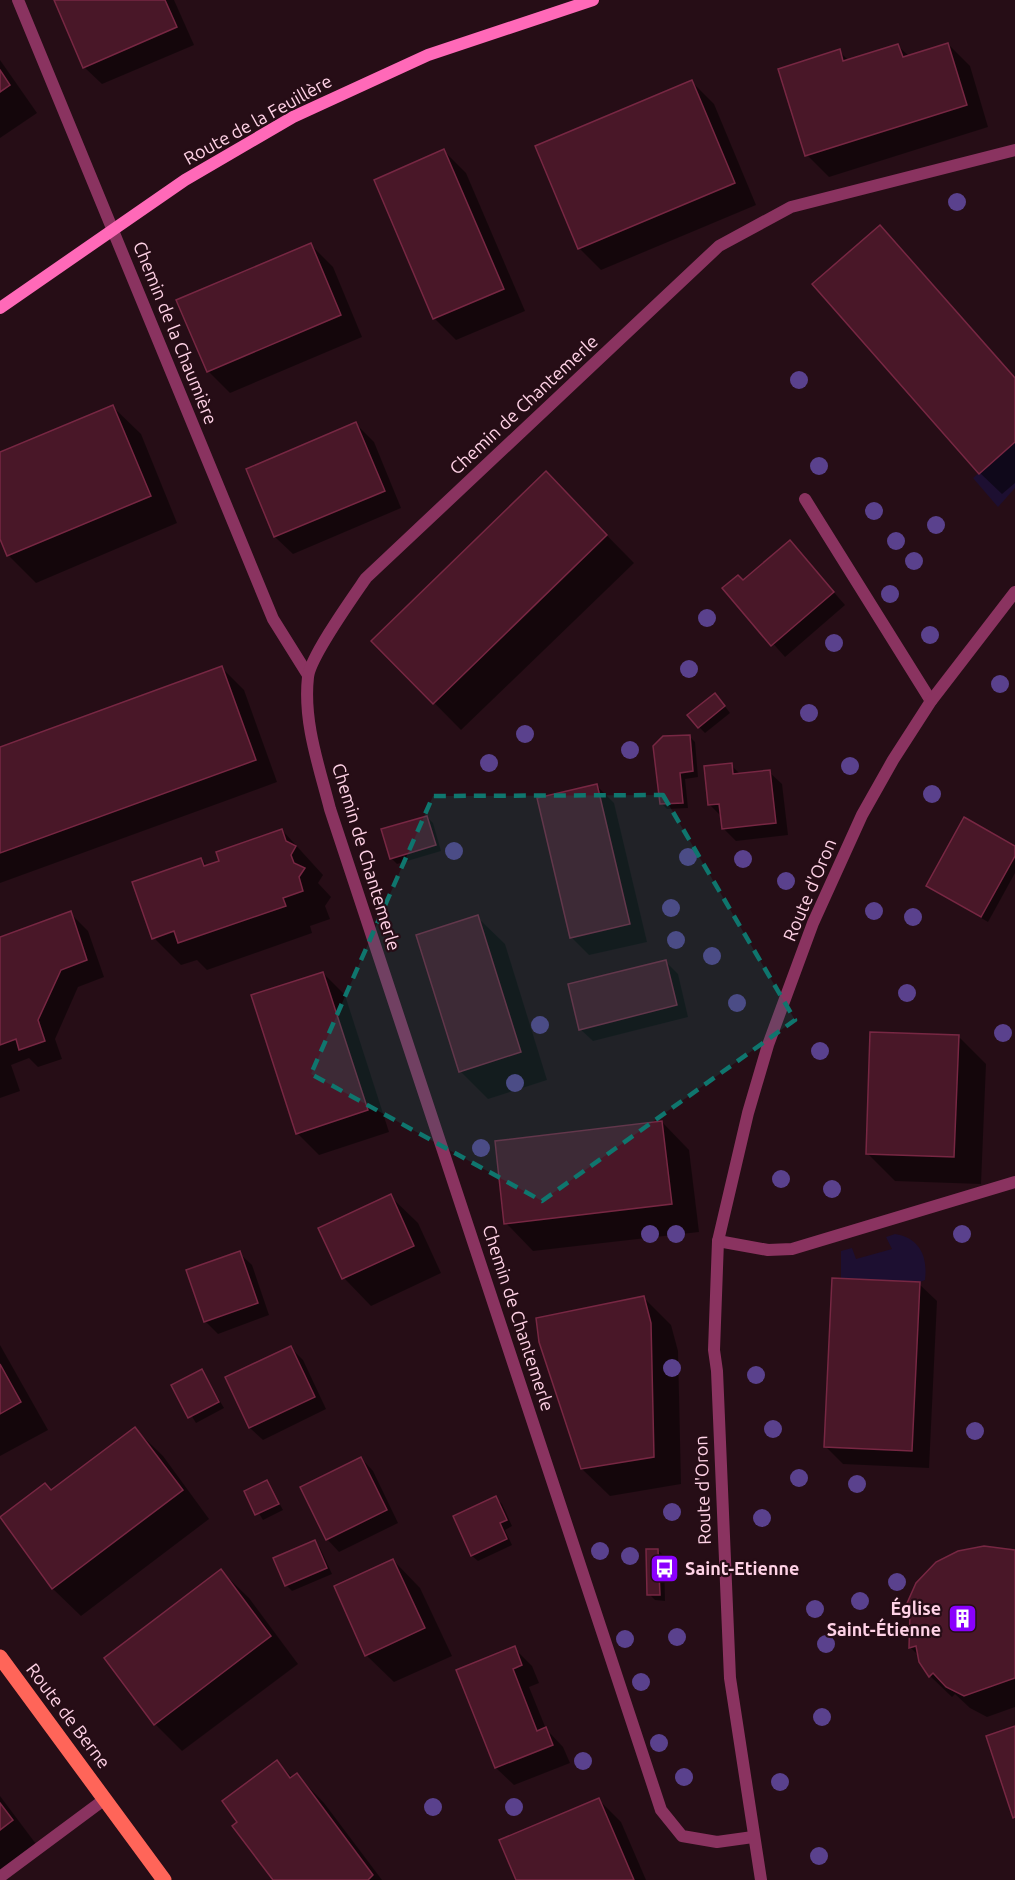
<svg xmlns="http://www.w3.org/2000/svg" width="1015" height="1880" viewBox="0 0 1015 1880" font-family="Ubuntu,sans-serif">
	<rect width="100%" height="100%" fill="#260d16"/>
	<g fill="#1d0f31">
		<path d="M1015,442V488L998,507L973,478Z"/>
		<path d="M895,1234C920,1238 928,1257 925,1280L920,1282L841,1279V1251L852,1248L856,1259L892,1249L886,1237Z"/>
	</g>
	<g fill="#0007">
		<path d="M56,0H174L194,45L102,84L84,67Z"/>
		<path d="M948,44L970,66L988,127L829,177L807,155L839,51L849,61L898,46L909,56Z"/>
		<path d="M0,60L37,113L0,138Z"/>
		<path d="M692,82L714,104L756,205L601,270L579,248Z"/>
		<path d="M444,151L466,173L525,311L456,340L434,318Z"/>
		<path d="M880,227L1015,378V483L1002,494L980,473Z"/>
		<path d="M311,245L333,267L362,337L230,393L208,371Z"/>
		<path d="M113,407L141,434L177,523L36,583L8,555L0,535V454Z"/>
		<path d="M356,424L374,442L401,508L293,554L275,537L248,470Z"/>
		<path d="M573,501L634,563L461,730L373,641Z"/>
		<path d="M790,542L845,605L785,657L724,588L743,582Z"/>
		<path d="M222,668L244,690L277,782L0,883V749Z"/>
		<path d="M721,701L730,713L705,733L699,727Z"/>
		<path d="M689,736L695,742L698,777L685,779L688,808L667,809L661,803Z"/>
		<path d="M731,765L741,775L769,772L782,784L788,835L736,841L723,828L722,817L709,804Z"/>
		<path d="M596,785L614,803L647,942L589,955L571,937Z"/>
		<path d="M427,817L433,823L441,851L397,864L391,858Z"/>
		<path d="M282,830L323,875L318,883L331,897L325,906L330,919L310,926L312,933L207,970L197,960L181,965L154,938L201,859L208,866L221,862Z"/>
		<path d="M1015,847V873L988,922L927,886Z"/>
		<path d="M70,913L88,931L104,977L78,987L55,1039L62,1059L38,1067L29,1058L11,1065L20,1091L0,1098V938Z"/>
		<path d="M477,917L505,944L547,1080L488,1099L460,1071Z"/>
		<path d="M665,961L678,974L688,1017L593,1041L580,1029Z"/>
		<path d="M323,973L345,995L389,1132L319,1155L297,1133Z"/>
		<path d="M958,1036L986,1064L981,1184L895,1181L868,1154Z"/>
		<path d="M662,1122L689,1150L699,1232L533,1251L506,1223Z"/>
		<path d="M390,1196L418,1223L441,1273L371,1306L344,1278Z"/>
		<path d="M239,1253L252,1265L269,1315L218,1334L205,1321Z"/>
		<path d="M919,1284L937,1301L929,1468L843,1464L825,1446Z"/>
		<path d="M644,1298L671,1325L678,1351L681,1484L610,1496L582,1469Z"/>
		<path d="M0,1345L48,1430L0,1456Z"/>
		<path d="M291,1348L303,1360L326,1409L263,1440L250,1428L227,1378Z"/>
		<path d="M202,1371L224,1408L196,1423L173,1386Z"/>
		<path d="M135,1429L163,1456L209,1519L81,1616L53,1589L1,1518L45,1485L52,1491Z"/>
		<path d="M361,1458L373,1471L398,1523L339,1552L327,1539Z"/>
		<path d="M267,1482L283,1510L263,1520L246,1492Z"/>
		<path d="M496,1498L502,1504L512,1526L505,1530L512,1545L478,1561L472,1556L455,1517Z"/>
		<path d="M314,1542L320,1548L332,1574L292,1591L286,1585Z"/>
		<path d="M658,1550L664,1556L665,1601L655,1600L649,1594Z"/>
		<path d="M1015,1552V1707L987,1717L970,1708L955,1694L952,1697L930,1676L920,1657L910,1647L911,1615L906,1610Z"/>
		<path d="M393,1560L420,1588L452,1656L394,1682L366,1655Z"/>
		<path d="M221,1571L249,1598L298,1664L182,1751L155,1724Z"/>
		<path d="M514,1648L532,1666L539,1683L529,1687L546,1729L563,1747L570,1763L514,1785L496,1768Z"/>
		<path d="M277,1762L293,1778L297,1775L324,1803L382,1880H275Z"/>
		<path d="M0,1796L39,1848L0,1877Z"/>
		<path d="M599,1800L621,1822L646,1880H518Z"/>
	</g>
	<g fill="#491728" stroke="#772743" stroke-width="1.5">
		<path d="M54,0H165L177,27L83,68Z"/>
		<path d="M948,43L967,105L805,156L778,69L840,49L843,61L898,44L903,57Z"/>
		<path d="M0,70L10,85L0,92Z"/>
		<path d="M692,80L735,183L578,249L535,146Z"/>
		<path d="M444,149L504,289L433,319L374,180Z"/>
		<path d="M880,225L1015,378V442L979,474L812,284Z"/>
		<path d="M311,243L341,315L207,372L176,300Z"/>
		<path d="M113,405L151,496L7,556L0,539V452Z"/>
		<path d="M356,422L385,491L274,537L246,469Z"/>
		<path d="M546,471L607,535L433,704L371,641Z"/>
		<path d="M790,540L834,592L771,646L722,588L738,575L743,580Z"/>
		<path d="M222,666L256,760L0,853V747Z"/>
		<path d="M715,693L725,706L698,728L687,715Z"/>
		<path d="M690,735L693,771L680,773L683,803L660,804L653,746L663,736Z"/>
		<path d="M732,763L733,774L770,770L776,823L722,829L719,804L708,805L704,766Z"/>
		<path d="M597,784L630,924L570,938L537,798Z"/>
		<path d="M427,816L436,845L390,859L381,829Z"/>
		<path d="M964,817L1015,846V856L981,917L926,886Z"/>
		<path d="M282,829L286,841L296,846L291,855L294,863L305,868L299,877L303,891L283,898L286,906L178,943L174,931L152,939L132,882L201,858L204,866L219,861L216,852Z"/>
		<path d="M71,911L87,960L61,970L38,1020L45,1041L19,1050L16,1039L0,1045V937Z"/>
		<path d="M478,915L521,1052L459,1072L416,935Z"/>
		<path d="M666,960L677,1005L579,1030L568,984Z"/>
		<path d="M323,972L368,1110L296,1134L251,995Z"/>
		<path d="M870,1032L959,1035L954,1157L866,1154Z"/>
		<path d="M662,1121L672,1204L504,1224L495,1141Z"/>
		<path d="M391,1194L414,1246L342,1279L318,1228Z"/>
		<path d="M240,1251L258,1303L204,1322L186,1270Z"/>
		<path d="M832,1278L920,1282L912,1451L824,1447Z"/>
		<path d="M644,1296L651,1323L654,1457L581,1469L539,1342L536,1318Z"/>
		<path d="M291,1346L315,1397L249,1428L225,1377Z"/>
		<path d="M0,1364L21,1402L0,1414Z"/>
		<path d="M202,1369L219,1402L188,1418L171,1385Z"/>
		<path d="M135,1427L183,1490L52,1589L0,1517L45,1483L51,1490Z"/>
		<path d="M361,1457L387,1510L326,1540L300,1487Z"/>
		<path d="M267,1480L279,1504L255,1515L244,1491Z"/>
		<path d="M496,1496L507,1520L500,1523L507,1539L471,1556L453,1516Z"/>
		<path d="M315,1540L327,1568L285,1586L273,1558Z"/>
		<path d="M984,1546L1015,1550V1678L964,1696L946,1687L933,1673L929,1677L919,1662L916,1646L909,1648L910,1611L904,1610L916,1583L936,1562L958,1551Z"/>
		<path d="M646,1549H658L660,1595H647Z"/>
		<path d="M393,1559L425,1628L365,1656L334,1586Z"/>
		<path d="M221,1569L271,1636L154,1725L104,1658Z"/>
		<path d="M515,1646L522,1665L513,1669L537,1731L546,1727L553,1745L495,1768L456,1670Z"/>
		<path d="M1015,1726V1817L1013,1818L986,1736Z"/>
		<path d="M277,1760L290,1778L297,1773L373,1875L368,1880H273L232,1826L237,1822L222,1801Z"/>
		<path d="M599,1798L634,1880H516L499,1840Z"/>
		<path d="M0,1803L13,1820L0,1830Z"/>
	</g>
	<g fill="none" stroke-linecap="round" stroke-linejoin="round">
		<g stroke="#8a3360" stroke-width="12">
			<path d="M805,499L931,701"/>
			<path d="M718,1241L768,1250L792,1249L1015,1182"/>
			<path d="M0,1877L105,1799"/>
		</g>
		<g stroke="#8a3360" stroke-width="12">
			<path d="M18,0L273,619L308,675"/>
			<path d="M753,1837L717,1842L682,1836L661,1810L330,809C319,766 303,722 308,677C310,657 353,597 366,578L719,246L791,207L1015,150"/>
		</g>
		<path stroke="#8a3360" stroke-width="12" d="M761,1880L730,1678L717,1371L714,1350L718,1241L748,1113L768,1045L813,923L862,815L893,760L931,701L1015,592"/>
		<path stroke="#ff6559" stroke-width="15" d="M0,1657L164,1880"/>
		<path stroke="#ff69b8" stroke-width="12" d="M0,308L185,180L293,117L428,55L593,0"/>
	</g>
	<g fill="#5a418d">
		<circle cx="957" cy="202" r="9"/>
		<circle cx="799" cy="380" r="9"/>
		<circle cx="819" cy="466" r="9"/>
		<circle cx="874" cy="511" r="9"/>
		<circle cx="936" cy="525" r="9"/>
		<circle cx="896" cy="541" r="9"/>
		<circle cx="914" cy="561" r="9"/>
		<circle cx="890" cy="594" r="9"/>
		<circle cx="707" cy="618" r="9"/>
		<circle cx="930" cy="635" r="9"/>
		<circle cx="834" cy="643" r="9"/>
		<circle cx="689" cy="669" r="9"/>
		<circle cx="1000" cy="684" r="9"/>
		<circle cx="809" cy="713" r="9"/>
		<circle cx="525" cy="734" r="9"/>
		<circle cx="630" cy="750" r="9"/>
		<circle cx="489" cy="763" r="9"/>
		<circle cx="850" cy="766" r="9"/>
		<circle cx="932" cy="794" r="9"/>
		<circle cx="454" cy="851" r="9"/>
		<circle cx="688" cy="857" r="9"/>
		<circle cx="743" cy="859" r="9"/>
		<circle cx="786" cy="881" r="9"/>
		<circle cx="671" cy="908" r="9"/>
		<circle cx="874" cy="911" r="9"/>
		<circle cx="913" cy="917" r="9"/>
		<circle cx="676" cy="940" r="9"/>
		<circle cx="712" cy="956" r="9"/>
		<circle cx="907" cy="993" r="9"/>
		<circle cx="737" cy="1003" r="9"/>
		<circle cx="540" cy="1025" r="9"/>
		<circle cx="1003" cy="1033" r="9"/>
		<circle cx="820" cy="1051" r="9"/>
		<circle cx="515" cy="1083" r="9"/>
		<circle cx="481" cy="1148" r="9"/>
		<circle cx="781" cy="1179" r="9"/>
		<circle cx="832" cy="1189" r="9"/>
		<circle cx="650" cy="1234" r="9"/>
		<circle cx="676" cy="1234" r="9"/>
		<circle cx="962" cy="1234" r="9"/>
		<circle cx="672" cy="1368" r="9"/>
		<circle cx="756" cy="1375" r="9"/>
		<circle cx="773" cy="1429" r="9"/>
		<circle cx="975" cy="1431" r="9"/>
		<circle cx="799" cy="1478" r="9"/>
		<circle cx="857" cy="1484" r="9"/>
		<circle cx="672" cy="1512" r="9"/>
		<circle cx="762" cy="1518" r="9"/>
		<circle cx="600" cy="1551" r="9"/>
		<circle cx="630" cy="1556" r="9"/>
		<circle cx="897" cy="1582" r="9"/>
		<circle cx="860" cy="1601" r="9"/>
		<circle cx="815" cy="1609" r="9"/>
		<circle cx="677" cy="1637" r="9"/>
		<circle cx="625" cy="1639" r="9"/>
		<circle cx="826" cy="1644" r="9"/>
		<circle cx="641" cy="1682" r="9"/>
		<circle cx="822" cy="1717" r="9"/>
		<circle cx="659" cy="1743" r="9"/>
		<circle cx="583" cy="1761" r="9"/>
		<circle cx="684" cy="1777" r="9"/>
		<circle cx="780" cy="1782" r="9"/>
		<circle cx="433" cy="1807" r="9"/>
		<circle cx="514" cy="1807" r="9"/>
		<circle cx="819" cy="1856" r="9"/>
	</g>
	<path fill="#0f766e" fill-opacity="0.2" stroke="#0f766e" stroke-width="4.5" stroke-dasharray="12 8" stroke-linejoin="round" d="M663,795L795,1020L542,1201L311,1074L433,796Z"/>
	<defs>
		<symbol id="bus-square" viewBox="-11 -11 22 22"><rect x="-9" y="-9" width="18" height="18" rx="4" fill="#8a00fd" stroke="#260d16"/><path d="M-5-6H5V4H4V6H2V4H-2V6H-4V4H-5ZM-3.5-4V0h7V-4ZM-3.5 1.2v1.5H-2V1.2ZM2 1.2v1.5H3.5V1.2Z" fill="#fff"/></symbol>
		<symbol id="building-square" viewBox="-11 -11 22 22"><rect x="-9" y="-9" width="18" height="18" rx="4" fill="#8a00fd" stroke="#260d16"/><path d="M-4-6H4V6H1V3H-1V6H-4ZM-2.5-4.3h1.7v1.8h-1.7ZM.8-4.3h1.7v1.8H.8ZM-2.5-1h1.7V.8h-1.7ZM.8-1h1.7V.8H.8Z" fill="#fff"/></symbol>
	</defs>
	<g fill-rule="evenodd">
		<use href="#bus-square" x="648" y="1552" width="33" height="33"/>
		<use href="#building-square" x="946" y="1602" width="33" height="33"/>
	</g>
	<g text-anchor="middle" stroke-width="4.5" stroke-linejoin="round" paint-order="stroke">
		<g font-size="18" fill="#ffd2e6" stroke="#260d16">
			<text transform="translate(258 120) rotate(-29)" y="6">Route de la Feuillère</text>
			<text transform="translate(175 333) rotate(68)" y="6">Chemin de la Chaumière</text>
			<text transform="translate(524 405) rotate(-43)" y="6">Chemin de Chantemerle</text>
			<text transform="translate(366 857) rotate(73)" y="6">Chemin de Chantemerle</text>
			<text transform="translate(810 890) rotate(-67)" y="6">Route d'Oron</text>
			<text transform="translate(518 1318) rotate(72)" y="6">Chemin de Chantemerle</text>
			<text transform="translate(703 1490) rotate(-92)" y="6">Route d'Oron</text>
			<text transform="translate(68 1716) rotate(53)" y="6">Route de Berne</text>
		</g>
		<g font-size="18" font-weight="bold" fill="#ffd2e6" stroke="#260d16" text-anchor="start">
			<text x="685" y="1575">Saint-Etienne</text>
			<text x="941" y="1615" text-anchor="end">Église<tspan x="941" dy="21">Saint-Étienne</tspan></text>
		</g>
	</g>
</svg>
